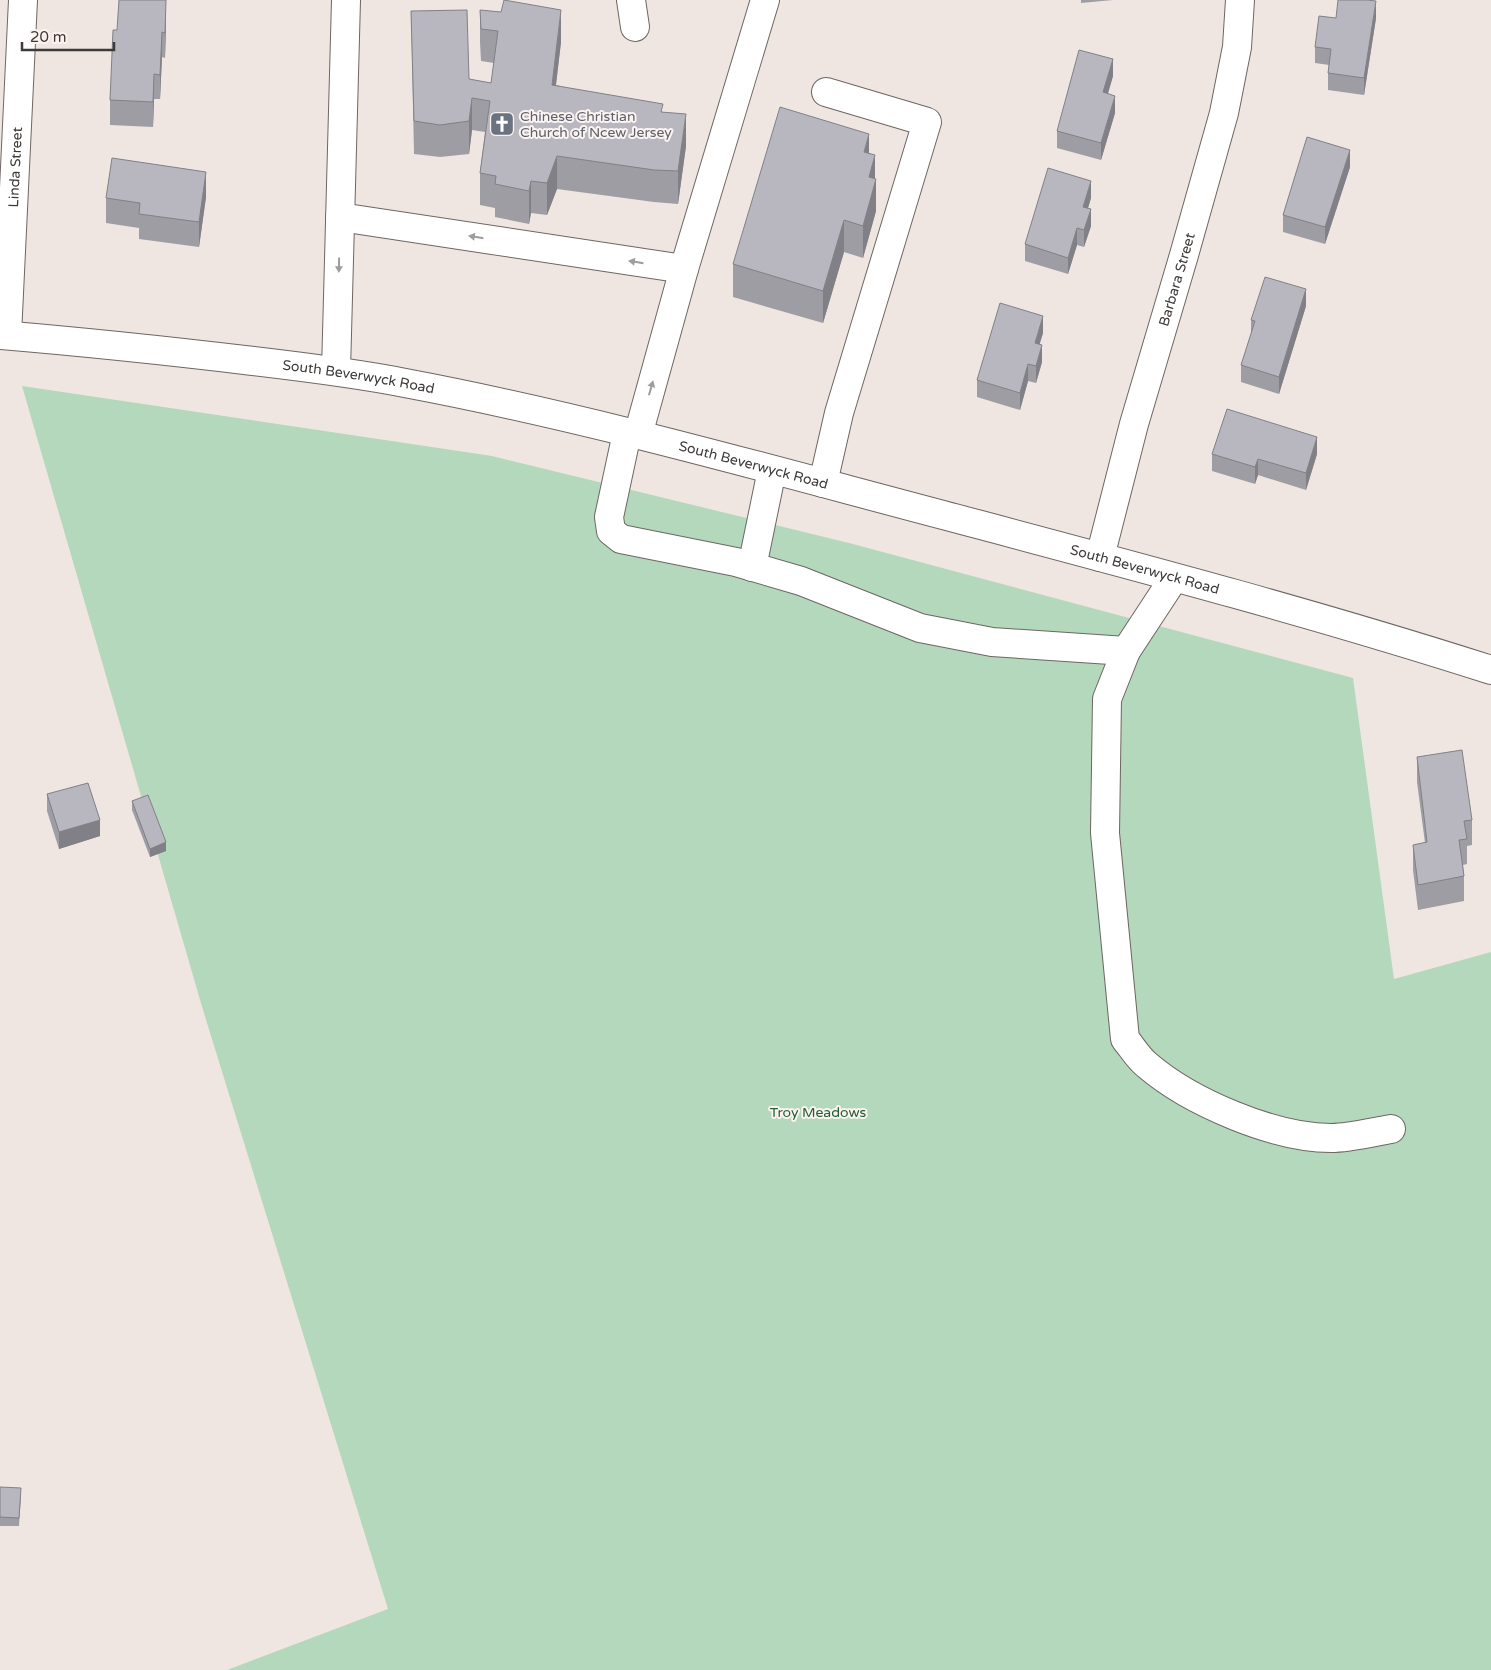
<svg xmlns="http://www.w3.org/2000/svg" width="1491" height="1670" viewBox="0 0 1491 1670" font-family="'Varela Round',sans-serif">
	<rect width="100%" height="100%" fill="#efe6e2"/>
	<path fill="#b3d8bb" d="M22,386L492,456L849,543L1353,678L1394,979L1491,952V1670H227L388,1609L203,1010Z"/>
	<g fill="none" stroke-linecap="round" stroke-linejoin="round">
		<defs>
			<g id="minor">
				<path d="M631,0L635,27"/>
				<path d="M340,217L684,269"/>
				<path id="s1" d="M7,335L23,0"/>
				<path d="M336,371L346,0"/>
				<path d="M627,433L609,517L611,531L621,539L736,562L801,581L920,628L992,642L1126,651"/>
				<path d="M638,435L684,269L765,0"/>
				<path d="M823,483L839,413L927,122L826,92"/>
				<path id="s2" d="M1100,557L1134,424L1184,255L1224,113L1237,47L1240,0"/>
				<path d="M752,567L772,470"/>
				<path d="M1174,578L1126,651L1107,699L1105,833L1125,1039C1132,1047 1138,1058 1147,1065C1190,1102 1274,1138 1331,1138C1350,1138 1373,1132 1391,1129"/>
			</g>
			<g id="major">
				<path id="s3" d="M0,335C84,342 169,351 253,361C304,367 355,373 405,383C586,417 765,468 943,515C1127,564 1310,612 1491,670"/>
			</g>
		</defs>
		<use href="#minor" stroke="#6d6663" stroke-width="30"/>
		<use href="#major" stroke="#6d6663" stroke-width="30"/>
		<use href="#minor" stroke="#fff" stroke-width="28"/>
		<use href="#major" stroke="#fff" stroke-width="28"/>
	</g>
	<g fill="#9e9da4">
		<path d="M1081,0H1113L1081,3Z"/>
		<path d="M480,10L561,42L556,85L663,112L686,146L678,204L654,202L557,189L547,215L531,213L529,224L495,217V208L480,205V173L485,132L472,130L469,154L440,157L414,154L411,11L469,79L491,83L494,63L481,61L480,42Z"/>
		<path d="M1376,18L1364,95L1328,90V73L1329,65L1315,63V47Z"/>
		<path d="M166,22L165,58L162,57L160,99H154L153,127L110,125V100L117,30Z"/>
		<path d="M1113,76L1108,94L1115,113L1101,160L1057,148V131Z"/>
		<path d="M869,153L875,179L876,211L863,258L844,252L823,323L733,297V264Z"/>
		<path d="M1350,167L1325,244L1283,232V215Z"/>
		<path d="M206,197L199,247L139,239V228L106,223V198Z"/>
		<path d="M1091,198L1088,208L1091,226L1084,247L1077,245L1068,274L1025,261V244Z"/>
		<path d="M1306,306L1279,394L1241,382V365L1251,336V320Z"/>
		<path d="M1043,333L1039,344L1042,362L1036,383L1028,381L1020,410L977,397V380Z"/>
		<path d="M1212,454H1317L1306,490L1258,475L1255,484L1212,471Z"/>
		<path d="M1417,757L1472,820V845L1467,846V864L1463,865L1464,876V901L1418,910L1413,870V845L1425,843L1417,782Z"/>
		<path d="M47,794L100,836L59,849L47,811Z"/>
		<path d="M132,801L166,851L150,857L132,810Z"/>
		<path d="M0,1487L21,1496L19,1526H0Z"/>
	</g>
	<g fill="#818086">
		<path d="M166,0V22L165,58V33Z"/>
		<path d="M1376,1V18L1364,95V78Z"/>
		<path d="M561,10V42L552,117V85Z"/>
		<path d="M162,32V57L160,99V75Z"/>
		<path d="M1113,59V76L1103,109V92Z"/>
		<path d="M154,74V99L153,127V102Z"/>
		<path d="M1115,96V113L1101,160V143Z"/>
		<path d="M472,98V130L469,154V121Z"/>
		<path d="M686,114V146L678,204V171Z"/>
		<path d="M869,134V166L864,152Z"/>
		<path d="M1350,150V167L1325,244V227Z"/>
		<path d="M875,155V183L876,179V211L863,258V226L869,177Z"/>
		<path d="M557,156V189L547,215V183Z"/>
		<path d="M206,172V197L199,247V222Z"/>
		<path d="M531,181V213L529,224V191Z"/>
		<path d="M1091,181V198L1083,224V207Z"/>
		<path d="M1091,209V226L1084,247V230Z"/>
		<path d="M844,220V252L823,323V291Z"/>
		<path d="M1077,228V245L1068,274V258Z"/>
		<path d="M1306,289V306L1279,394V377Z"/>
		<path d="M1043,316V333L1035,360V343Z"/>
		<path d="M1042,345V362L1036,383V366Z"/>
		<path d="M1028,364V381L1020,410V393Z"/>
		<path d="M1317,437V454L1306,490V473Z"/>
		<path d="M1258,459V475L1255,484V467Z"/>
		<path d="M100,820V836L59,849V832Z"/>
		<path d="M166,842V851L150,857V849Z"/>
	</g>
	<g fill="#b8b7bf" stroke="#818086">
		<path d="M119,0H166L165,33L162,32L160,75L154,74L153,102L110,100L113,30H117Z"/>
		<path d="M504,0L561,10L552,85L663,104L661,112L686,114L678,171L654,170L557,156L547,183L531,181L529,191L495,184L496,176L480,173L490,101L472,98L469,121L440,125L414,121L411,11L467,10L469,79L491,83L498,31L481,29L480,10L501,12Z"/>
		<path d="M1338,0H1367L1376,1L1364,78L1328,73L1331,49L1315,47L1319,16L1336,18Z"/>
		<path d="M1079,50L1113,59L1103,92L1115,96L1101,143L1057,131Z"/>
		<path d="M780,107L869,134L864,152L875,155L869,177L876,179L863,226L844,220L823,291L733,264Z"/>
		<path d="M1307,137L1350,150L1325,227L1283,215Z"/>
		<path d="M112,158L206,172L199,222L139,214L140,203L106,198Z"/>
		<path d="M1048,168L1091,181L1083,207L1091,209L1084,230L1077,228L1068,258L1025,244Z"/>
		<path d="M1265,277L1306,289L1279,377L1241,365L1255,321L1251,320Z"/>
		<path d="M1000,303L1043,316L1035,343L1042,345L1036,366L1028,364L1020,393L977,380Z"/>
		<path d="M1227,409L1317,437L1306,473L1258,459L1255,467L1212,454Z"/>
		<path d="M1462,750L1472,820L1464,821L1467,839L1459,840L1464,876L1418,885L1413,845L1427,842L1417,757Z"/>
		<path d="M88,783L100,820L59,832L47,794Z"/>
		<path d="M148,795L166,842L150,849L132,801Z"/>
		<path d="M0,1487L21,1488L19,1518L0,1517Z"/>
	</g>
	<defs><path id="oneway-solid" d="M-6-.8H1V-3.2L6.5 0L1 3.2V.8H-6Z" transform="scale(1.25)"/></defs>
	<g fill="#9e9c9c">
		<use href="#oneway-solid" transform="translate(476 237) rotate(-171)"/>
		<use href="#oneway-solid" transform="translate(636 262) rotate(-171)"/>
		<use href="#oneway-solid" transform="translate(339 265) rotate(91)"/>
		<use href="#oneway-solid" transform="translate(651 388) rotate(-74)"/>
	</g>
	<defs>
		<symbol id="church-square" viewBox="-11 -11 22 22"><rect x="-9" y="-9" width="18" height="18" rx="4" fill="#6b7280" stroke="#fcf3f0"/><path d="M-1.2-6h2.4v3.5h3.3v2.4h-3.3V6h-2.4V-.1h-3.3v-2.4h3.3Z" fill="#fff"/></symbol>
	</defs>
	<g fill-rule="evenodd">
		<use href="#church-square" x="488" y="110" width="28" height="28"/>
	</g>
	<g text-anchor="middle" stroke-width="4" stroke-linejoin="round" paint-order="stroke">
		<g font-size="14" fill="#5b616d" stroke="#fcf3f0" text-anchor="start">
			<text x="520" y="121">Chinese Christian<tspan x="520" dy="16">Church of Ncew Jersey</tspan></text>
		</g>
		<g font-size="14" fill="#3d3a38" stroke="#fcf3f0">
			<text dy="5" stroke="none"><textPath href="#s1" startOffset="168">Linda Street</textPath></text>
			<text dy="5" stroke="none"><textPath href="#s2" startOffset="288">Barbara Street</textPath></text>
			<text dy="5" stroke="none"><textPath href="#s3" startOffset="361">South Beverwyck Road</textPath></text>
			<text dy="5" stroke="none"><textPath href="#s3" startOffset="766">South Beverwyck Road</textPath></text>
			<text dy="5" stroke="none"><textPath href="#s3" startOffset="1171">South Beverwyck Road</textPath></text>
		</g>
		<g font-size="14" fill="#1f5f35" stroke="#fcf3f0">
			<text x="818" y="1117">Troy Meadows</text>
		</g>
	</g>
	<path d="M22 42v8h92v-8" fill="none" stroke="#3d3a38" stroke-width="2.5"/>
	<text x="30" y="42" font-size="15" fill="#3d3a38" stroke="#fcf3f0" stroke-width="4" paint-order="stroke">20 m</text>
</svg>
